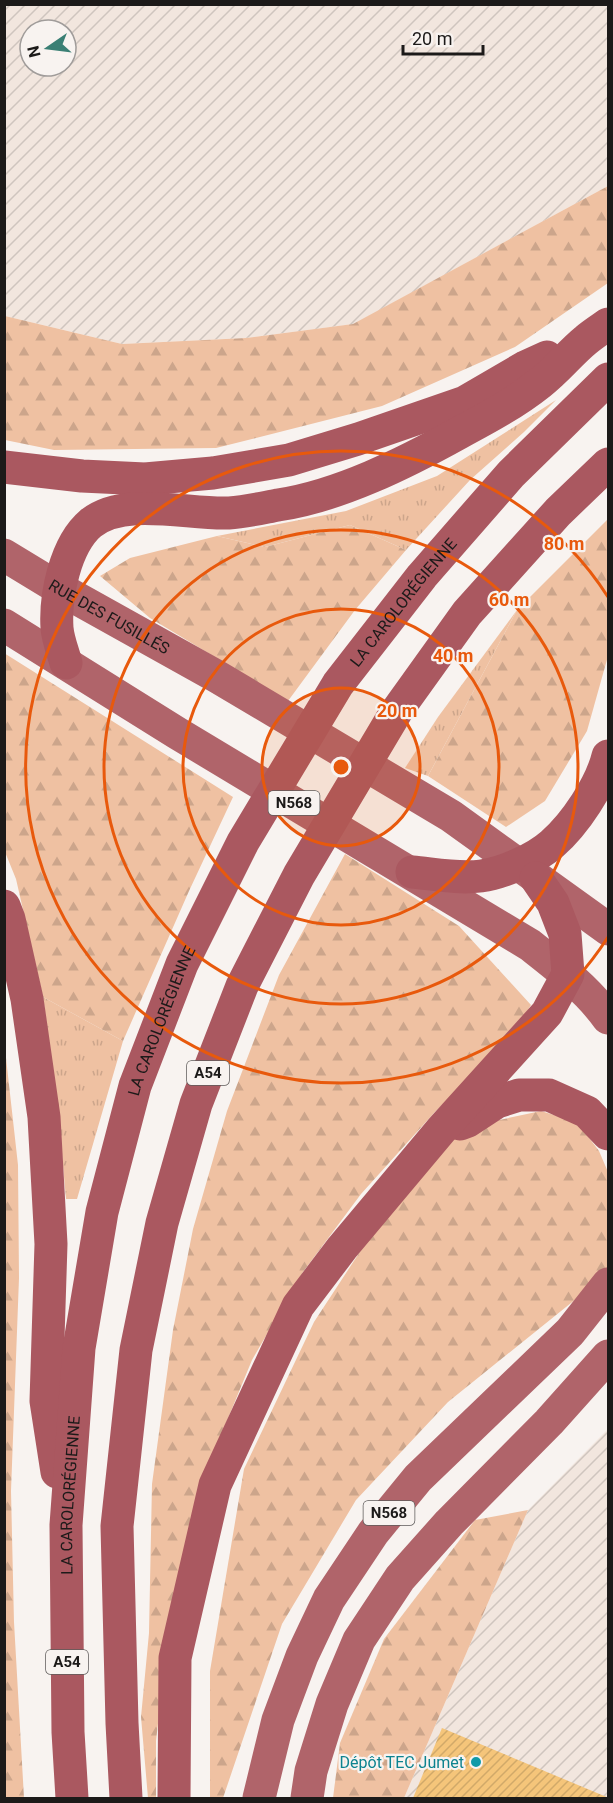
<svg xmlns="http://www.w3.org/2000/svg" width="613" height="1803" viewBox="0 0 613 1803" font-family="Roboto,sans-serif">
	<defs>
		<pattern id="industrial-furrows" width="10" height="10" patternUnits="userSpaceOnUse" patternTransform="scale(1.5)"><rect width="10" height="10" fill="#f2e6de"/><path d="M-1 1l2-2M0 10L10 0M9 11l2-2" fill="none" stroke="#cfc5be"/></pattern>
		<pattern id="grass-tufts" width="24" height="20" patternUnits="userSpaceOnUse" patternTransform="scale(1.5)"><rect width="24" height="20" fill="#efc1a2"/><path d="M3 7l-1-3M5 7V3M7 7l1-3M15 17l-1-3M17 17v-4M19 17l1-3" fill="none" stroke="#cca58b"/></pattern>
		<pattern id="forest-firs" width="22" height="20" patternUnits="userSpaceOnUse" patternTransform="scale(1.5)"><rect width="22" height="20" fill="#efc1a2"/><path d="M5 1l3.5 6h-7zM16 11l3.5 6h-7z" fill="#cca58b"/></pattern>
		<pattern id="building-hatch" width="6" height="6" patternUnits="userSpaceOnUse" patternTransform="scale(1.5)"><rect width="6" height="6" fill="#f5c57a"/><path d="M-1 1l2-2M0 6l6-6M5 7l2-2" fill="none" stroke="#d1a969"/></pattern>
	</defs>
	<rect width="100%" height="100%" fill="#f8f3f0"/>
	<g fill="url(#industrial-furrows)" fill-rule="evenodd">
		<path d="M5,5H608V186L354,324L246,338L122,344L5,316ZM30,30H66V66H30Z"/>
		<path d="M608,1429V1798H404L528,1510Z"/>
	</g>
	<g fill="url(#grass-tufts)">
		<path d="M556,400L524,432L470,480L406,550L350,525L265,547L217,536L346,511L437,476Z"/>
		<path d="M517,610L428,776L405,768L438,717Z"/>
		<path d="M43,997L123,1041L77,1199H66L57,1099Z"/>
	</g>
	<g fill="url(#forest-firs)">
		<path d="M608,186V283L515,347L382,406L216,448L54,450L5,440V316L122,344L246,338L353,324Z"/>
		<path d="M608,519V656L587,731L545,801L506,827L428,776L517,610Z"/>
		<path d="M350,525L406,550L355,610L288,701L150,618L100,576L130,558L217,536L265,547Z"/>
		<path d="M4,653L233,797L189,891L123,1041L43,997L16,879L5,852Z"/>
		<path d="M345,854L459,926L531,1005L513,1033L434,1113L361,1194L303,1272L252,1360L217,1445L169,1626L156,1741V1798H148L141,1717L149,1633L152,1484L173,1330L193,1229L227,1111L279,975Z"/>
		<path d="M5,1049L18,1165L19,1278L11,1491L14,1622L24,1798H4Z"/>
		<path d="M541,1111L577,1122L599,1151L608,1172V1260L607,1274L448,1402L356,1500L282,1624L223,1798H210V1671L244,1469L314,1322L435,1137L490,1122Z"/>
		<path d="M528,1510L404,1798H333L340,1743L384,1639L475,1520Z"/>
	</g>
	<path fill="url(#building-hatch)" d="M442,1728L609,1798H413Z"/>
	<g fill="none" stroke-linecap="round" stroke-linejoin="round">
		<g stroke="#b0646a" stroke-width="33">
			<path id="s1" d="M4,555L60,589L216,676L451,816L608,929"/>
			<path d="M4,625L177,733L530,945C558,967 587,989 608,1018"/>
			<path d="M259,1798L278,1720L302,1656L329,1599L373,1533L418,1478L570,1332L608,1284"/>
			<path d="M307,1798L311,1771L332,1704L359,1640L400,1578L449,1523L549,1422L608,1356"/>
		</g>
		<g stroke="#aa5860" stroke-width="33">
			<path d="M4,467L82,476L145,479L213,473L289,460L358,439L465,402L525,367L547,357"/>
			<path d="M66,663C63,652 58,640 57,628C55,596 65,545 91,523C125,496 189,515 229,513C245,512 262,508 278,505C339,496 405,463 459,433C487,418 515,403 540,383C557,370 570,353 586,340C593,334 601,329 608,324"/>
			<path d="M412,872C434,874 458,879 481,876C503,873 535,859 552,844C575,824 601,785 608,756"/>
			<path d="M4,906L9,919L27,999L44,1117L51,1244L46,1401L57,1472"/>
			<path d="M460,1124L468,1121L497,1102L519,1095H549L587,1112L608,1134"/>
			<path id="s2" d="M72,1798L68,1732L66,1525L79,1348L102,1212L135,1086L182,964L243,842L338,684L422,576L511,474L608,379"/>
			<path d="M126,1798L122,1723L117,1526L136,1350L162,1223L196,1104L242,986L299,875L396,712L467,613L558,512L608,464"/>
			<path d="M174,1798L175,1658L215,1485L298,1306L342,1248L441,1130L547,1013L568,974L565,934L553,903L536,878"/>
		</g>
	</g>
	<circle cx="341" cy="767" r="79" fill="#e8590c" fill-opacity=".12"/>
	<g fill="none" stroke="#e8590c" stroke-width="3">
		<circle cx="341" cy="767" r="79"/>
		<circle cx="341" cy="767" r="158"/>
		<circle cx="341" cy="767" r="237"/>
		<path d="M608 937A316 316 0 1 1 608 597"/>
	</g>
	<circle fill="#0f9aa8" stroke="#f8f3f0" stroke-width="2" cx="476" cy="1762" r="6"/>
	<g text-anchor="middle" stroke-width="4.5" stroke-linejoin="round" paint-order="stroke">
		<g fill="#f8f3f0" stroke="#5e5b5a" stroke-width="1.5">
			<rect x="268.5" y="791" width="51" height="24" rx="4.5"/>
			<rect x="187" y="1061" width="42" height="24" rx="4.5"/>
			<rect x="363.5" y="1501" width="51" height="24" rx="4.5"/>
			<rect x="46" y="1650" width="42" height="24" rx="4.5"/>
		</g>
		<g font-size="15" font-weight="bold" fill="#1c1a19">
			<text x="294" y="808">N568</text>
			<text x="208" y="1078">A54</text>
			<text x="389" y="1518">N568</text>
			<text x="67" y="1667">A54</text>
		</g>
		<g font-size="16" fill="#1c1a19" stroke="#f8f3f0">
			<text dy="6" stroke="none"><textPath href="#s2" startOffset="1275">LA CAROLORÉGIENNE</textPath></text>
			<text dy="6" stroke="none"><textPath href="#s1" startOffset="122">RUE DES FUSILLÉS</textPath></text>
			<text dy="6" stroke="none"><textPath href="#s2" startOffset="789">LA CAROLORÉGIENNE</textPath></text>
			<text dy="6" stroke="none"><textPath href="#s2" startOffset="303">LA CAROLORÉGIENNE</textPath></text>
		</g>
		<g font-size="16" fill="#0d838f" stroke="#f8f3f0" text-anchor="end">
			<text x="464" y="1768">Dépôt TEC Jumet</text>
		</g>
	</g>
	<circle cx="341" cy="767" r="9" fill="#e8590c" stroke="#f8f3f0" stroke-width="3"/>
	<g font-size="18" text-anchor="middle" font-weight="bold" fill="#e8590c" stroke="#f8f3f0" stroke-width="4.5" stroke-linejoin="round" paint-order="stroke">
		<text x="564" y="550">80 m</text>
		<text x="509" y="606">60 m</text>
		<text x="453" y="662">40 m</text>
		<text x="397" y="717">20 m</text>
	</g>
	<rect width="613" height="1803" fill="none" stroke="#1c1a19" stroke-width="12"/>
	<g transform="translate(48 48) rotate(256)"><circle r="28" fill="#f8f3f0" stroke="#a09c9a" stroke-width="1.5"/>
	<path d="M0-4.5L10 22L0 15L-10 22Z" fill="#3a7f74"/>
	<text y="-9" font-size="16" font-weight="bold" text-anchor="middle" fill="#1c1a19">N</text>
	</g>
	<path d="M403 45v9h80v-9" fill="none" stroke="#1c1a19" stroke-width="3"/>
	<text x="412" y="45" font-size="18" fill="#1c1a19" stroke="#f8f3f0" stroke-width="4.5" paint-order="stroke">20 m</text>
</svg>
